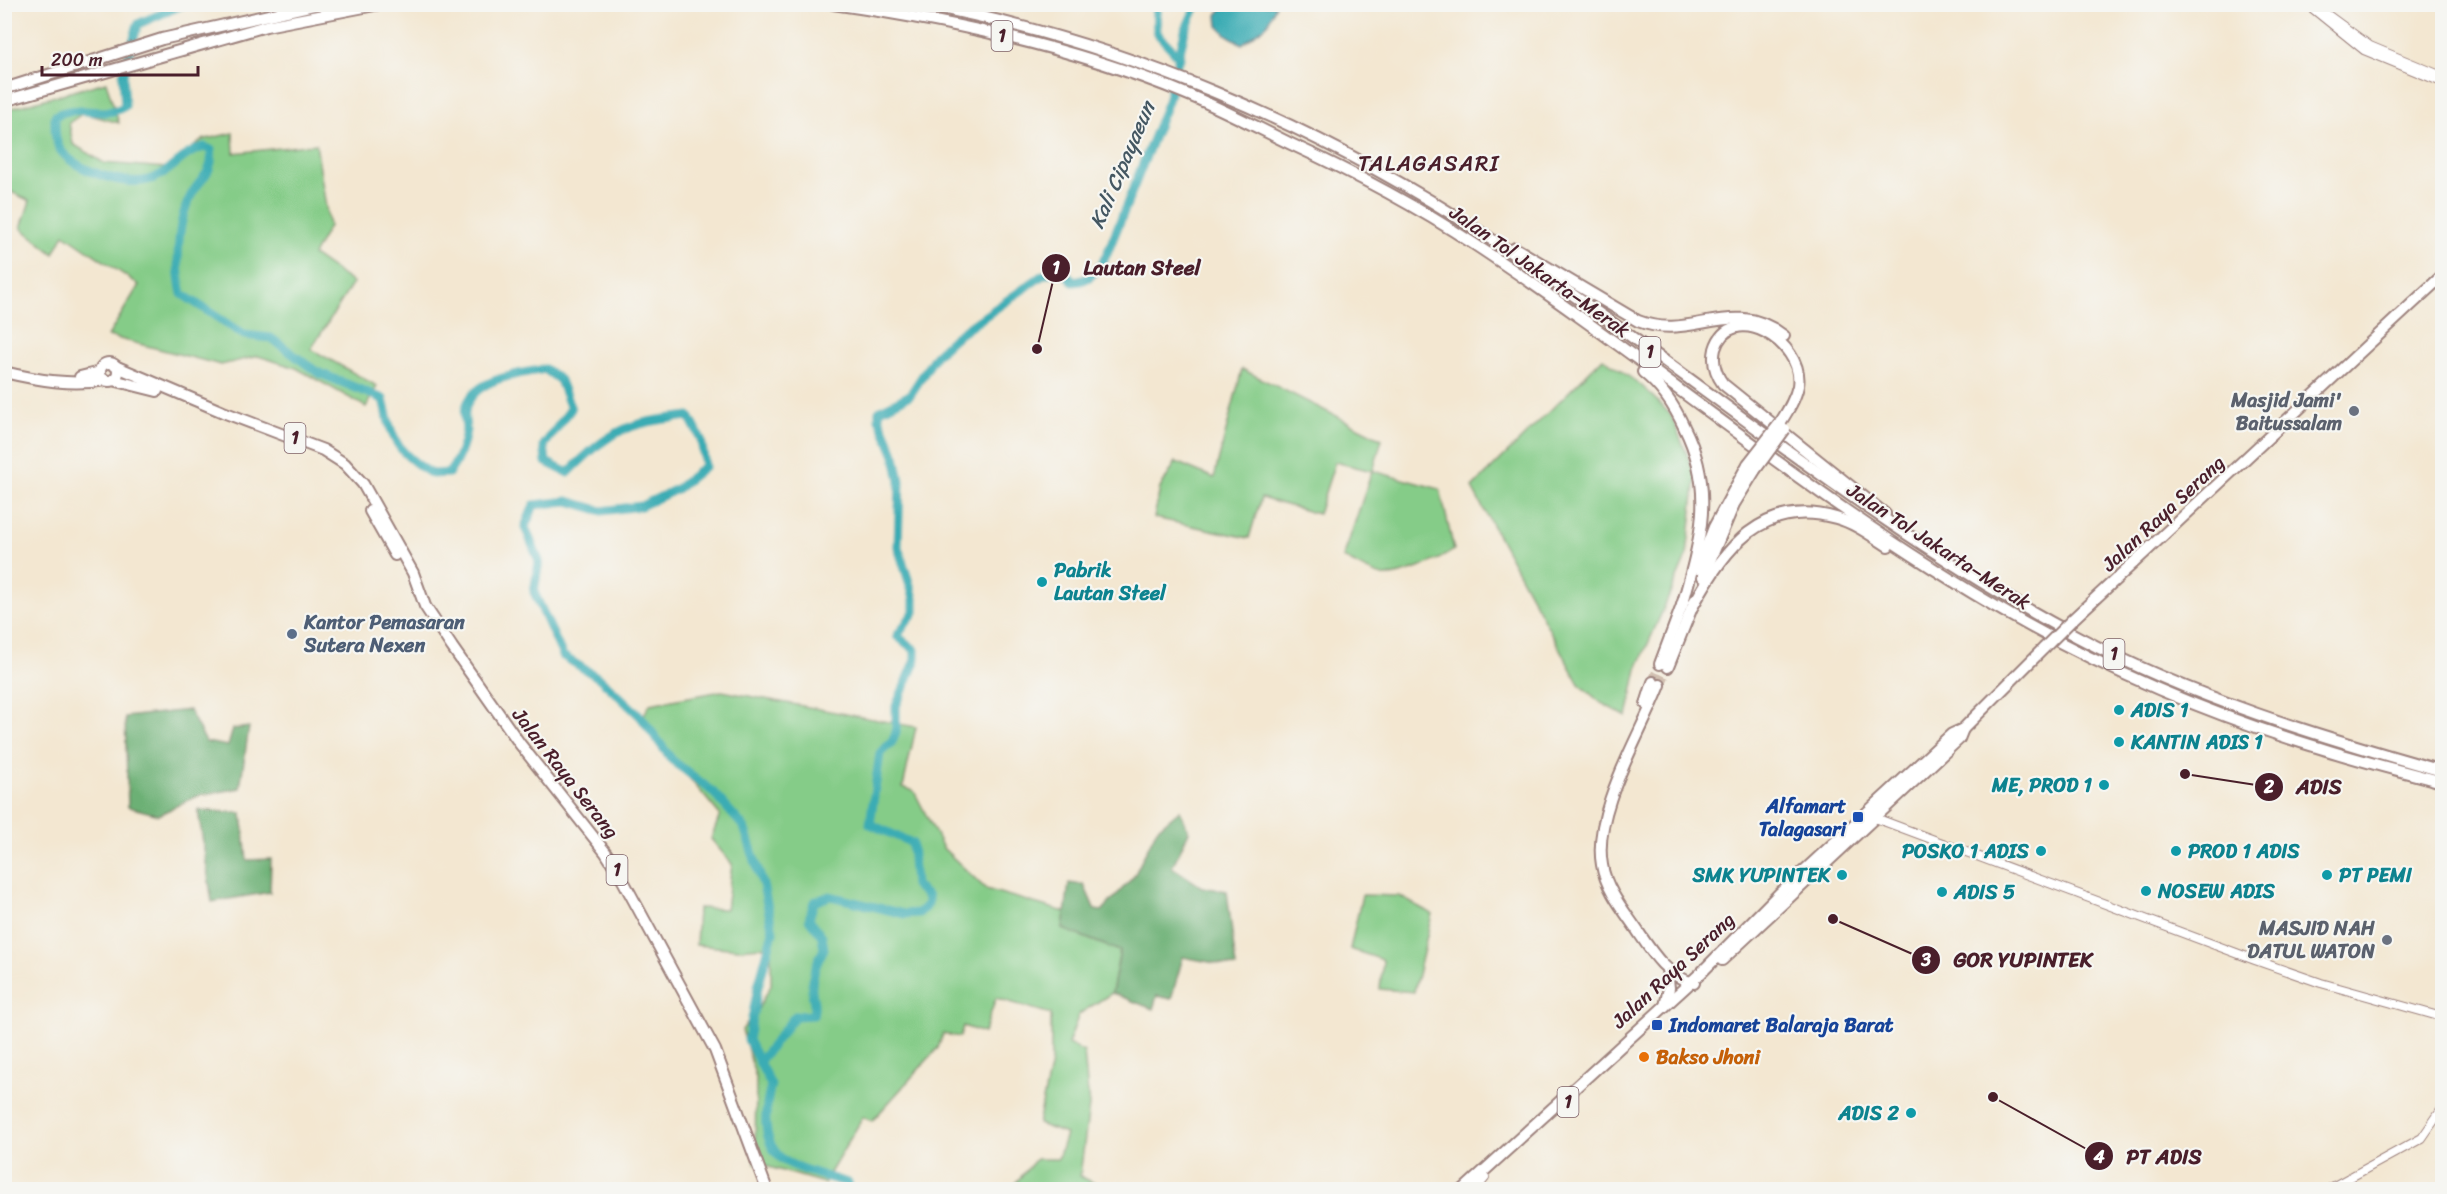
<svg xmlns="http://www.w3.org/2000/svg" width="2447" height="1194" viewBox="0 0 2447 1194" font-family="Sriracha,sans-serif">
	<rect width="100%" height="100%" fill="#f6f6f2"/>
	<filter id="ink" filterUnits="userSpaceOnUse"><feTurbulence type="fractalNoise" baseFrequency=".0167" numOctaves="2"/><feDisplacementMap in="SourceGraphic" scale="12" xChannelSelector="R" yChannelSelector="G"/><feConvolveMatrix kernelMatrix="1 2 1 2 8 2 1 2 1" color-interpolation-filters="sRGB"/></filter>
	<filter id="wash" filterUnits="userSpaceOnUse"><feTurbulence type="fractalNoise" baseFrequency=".008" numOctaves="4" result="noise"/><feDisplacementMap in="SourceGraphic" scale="24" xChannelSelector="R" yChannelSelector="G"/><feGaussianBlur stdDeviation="1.35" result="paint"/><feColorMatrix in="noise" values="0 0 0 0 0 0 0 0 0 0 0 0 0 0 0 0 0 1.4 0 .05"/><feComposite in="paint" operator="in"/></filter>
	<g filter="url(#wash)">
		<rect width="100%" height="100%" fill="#f3e7d1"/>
		<g fill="#85cc88" stroke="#68765a" stroke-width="1.5">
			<path d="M106,82L119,123L83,113L69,123L73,144L104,163L167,168L202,140L233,133L234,153L316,144L329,226L313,255L353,283L311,349L377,386L366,407L296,368L258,356L221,365L108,336L139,285L64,234L54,254L21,228L30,201L5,189V110Z"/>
			<path d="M1603,358L1642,386L1671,415L1696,477L1687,555L1637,669L1627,717L1601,703L1579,684L1472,488Z"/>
			<path d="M1242,369L1382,439L1373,471L1440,489L1454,550C1440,560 1400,578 1383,576C1370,574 1355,563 1343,558L1372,471L1335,462L1318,514L1261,498L1249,538L1154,518L1160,488L1176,462L1214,478Z"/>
			<path d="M722,691L916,727L903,787L914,791L943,848L986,889L1065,912L1063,929L1120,951L1112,993L1079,1014L1068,1044L1084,1052L1089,1106L1080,1176L1094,1183L1091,1189L1016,1190L1012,1187L1036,1159H1058L1066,1134L1038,1124L1051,1063V1014L996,998L984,1033L963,1026L960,1037L943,1034L938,1048L872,1121L863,1117L824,1183L755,1163L756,1078L742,1030L758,1009L771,985V946L739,949L696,945L698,908L726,909L732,864L711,839L720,815L641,720L650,704Z"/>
			<path d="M1362,895L1399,896L1432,914L1414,992L1380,989L1383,960L1350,949Z"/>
		</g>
		<g fill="#6cb074" stroke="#5b6850" stroke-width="1.5">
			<path d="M189,710L206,742L228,746L233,729L249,727L240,788L196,796L159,815L128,807L125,717Z"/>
			<path d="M198,810L242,813L247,860L271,859L270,892L212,902Z"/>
			<path d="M1180,810L1189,832L1172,867L1202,887L1227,891L1236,967L1183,957L1171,999L1157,996L1153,1009L1112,993L1120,951L1063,929L1069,883L1084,885L1095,910L1102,911L1134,876L1157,829Z"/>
		</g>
		<path fill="#3aacb4" stroke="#426670" stroke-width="1.5" d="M1224,5V4L1276,5L1267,25L1242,44L1227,35L1218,26L1217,15Z"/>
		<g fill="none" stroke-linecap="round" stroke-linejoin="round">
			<g stroke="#3aacb4" stroke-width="9">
				<path d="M184,4L138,24L123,75L125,106C102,121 77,102 55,116C55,126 54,143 62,152C78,171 124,186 148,180C170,175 182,152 204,147L211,150C214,171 203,176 193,192C177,218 175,264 182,294L244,335L271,338L317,372L383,399C393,441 395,451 432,474L449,473C459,459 464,447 466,430C466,424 464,418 465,412C470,378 519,374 545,369L560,380L571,409L544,445L546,462L568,473C613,428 627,423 689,416L701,439L705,466L677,489L641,506L602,511L568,501L534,505L525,527L539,561L534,592L563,656L599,678L619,696L641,717L672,760L712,791L744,827L763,885L773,932L758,987L748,1040L771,1085C765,1109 760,1140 782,1159C790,1167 835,1179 848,1183L850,1190"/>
				<path d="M1156,4L1157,33L1180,58"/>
				<path d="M760,1061L795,1016L813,1015C816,1004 813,1001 812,991C811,976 817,961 824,949L822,936L809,919L814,902L830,896L904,914L919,913L928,904V897L915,885L912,843L870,824L880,753L892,742L896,733V706L915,662V650L897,636L914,612V598L898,547L900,481L895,456L879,418V411L910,395L936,355L954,338L1043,275L1053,272L1067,274L1073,282C1092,281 1098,269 1107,254L1168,101L1185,31L1197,4"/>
			</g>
		</g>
	</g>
	<g filter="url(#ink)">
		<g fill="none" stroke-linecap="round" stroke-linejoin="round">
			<g stroke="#d1bfb0" stroke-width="10" stroke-dasharray="10 5" stroke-linecap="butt">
				<path d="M1653,682L1660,664"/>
				<path d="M1660,685L1668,667"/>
			</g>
			<defs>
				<g id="secondary">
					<path d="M2307,4L2364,50L2442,82"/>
					<path d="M2325,13L2370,46L2442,76"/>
					<path d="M1870,816L2255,960L2321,983L2442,1017"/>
					<path d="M1475,1190L1485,1178"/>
					<path d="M2327,1190L2422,1138L2442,1109"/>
				</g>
				<g id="highway">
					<path d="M833,4C952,21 1073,47 1184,93C1221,108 1256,127 1291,144C1354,173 1416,206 1474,244C1656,364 1822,508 2012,616C2108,671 2214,716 2320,748C2360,761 2402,771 2442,782"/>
					<path d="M921,4C1122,42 1313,123 1485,235C1685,366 1866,525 2078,637C2193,698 2318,736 2442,771"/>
					<path d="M4,89L162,39L318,4"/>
					<path d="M4,101L266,26L380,4"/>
					<path d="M1515,248L1638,321C1692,342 1732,295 1784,336"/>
					<circle cx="109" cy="372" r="9"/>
					<path d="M115,366L223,412L323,450L345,464L363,484L413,573L425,606L452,647L520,744L606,853L620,875L715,1050L767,1190"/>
					<path d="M4,372C37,380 72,386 105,380"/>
					<path d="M1643,372C1662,387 1674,405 1684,427C1716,490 1700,542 1682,606"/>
					<path d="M80,377L100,372"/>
					<path d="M113,380L157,391"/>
					<path d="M1780,423C1787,412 1795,400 1798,386C1805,341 1730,299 1715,349C1712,362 1715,373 1723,384L1885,514"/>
					<path d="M370,511L395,555"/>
					<path d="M1698,569L1714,527L1748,464"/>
					<path d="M1703,577L1734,504L1755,470"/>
					<path d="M1693,606C1723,550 1762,497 1836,518C1855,523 1872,536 1888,546"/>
					<path d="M2072,620L2442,276"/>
					<path d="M1660,664L1684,600"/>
					<path d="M1668,667L1695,600"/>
					<path d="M1660,685C1641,735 1592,811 1602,865C1606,890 1625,912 1639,933C1653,954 1668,977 1694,983"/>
					<path d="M1646,704L1653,682"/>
					<path d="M1722,960L1959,739L1963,729"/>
					<path d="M1665,1006L1669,988L1667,969"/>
					<path d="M1463,1190L1701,973L1779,894L1952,734L1963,729L2044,648"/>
				</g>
			</defs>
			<use href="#secondary" stroke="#9e837e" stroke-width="10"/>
			<use href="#highway" stroke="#9e837e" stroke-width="14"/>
			<use href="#secondary" stroke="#fff" stroke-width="8"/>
			<use href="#highway" stroke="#fff" stroke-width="10"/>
			<defs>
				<g id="highway-bridge">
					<path d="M1748,464L1780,423"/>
					<path d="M1755,470L1785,429"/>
					<path d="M2044,648L2072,620"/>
				</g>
			</defs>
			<use href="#highway-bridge" stroke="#9e837e" stroke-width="14" stroke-linecap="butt"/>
			<use href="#highway-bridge" stroke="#fff" stroke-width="10"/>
		</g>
	</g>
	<g fill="#6b7280" stroke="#f6f6f2" stroke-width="2">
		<circle cx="2354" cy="411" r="6"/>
		<circle cx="2387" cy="940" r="6"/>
	</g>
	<g fill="#0f9aa8" stroke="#f6f6f2" stroke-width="2">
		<circle cx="1042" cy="582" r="6"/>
		<circle cx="2119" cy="710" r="6"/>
		<circle cx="2119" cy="742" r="6"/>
		<circle cx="2104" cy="785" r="6"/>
		<circle cx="2041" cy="851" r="6"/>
		<circle cx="2176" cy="851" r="6"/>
		<circle cx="1842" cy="875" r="6"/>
		<circle cx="2327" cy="875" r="6"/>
		<circle cx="2146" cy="891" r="6"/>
		<circle cx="1942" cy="892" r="6"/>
		<circle cx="1911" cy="1113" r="6"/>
	</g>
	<circle fill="#5c6f8a" stroke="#f6f6f2" stroke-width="2" cx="292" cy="634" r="6"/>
	<g fill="#1a4fb4" stroke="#f6f6f2" stroke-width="2">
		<rect x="1852" y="811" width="12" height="12" rx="3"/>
		<rect x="1651" y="1019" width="12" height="12" rx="3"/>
	</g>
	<circle fill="#e8710a" stroke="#f6f6f2" stroke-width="2" cx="1644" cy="1057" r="6"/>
	<g text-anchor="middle" stroke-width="4.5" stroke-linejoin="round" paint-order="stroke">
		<g fill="#f6f6f2" stroke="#7e6067" stroke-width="1.5">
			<rect x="991.5" y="21" width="21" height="30" rx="4.5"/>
			<rect x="1639.5" y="337" width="21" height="30" rx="4.5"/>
			<rect x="284.5" y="423" width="21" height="30" rx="4.5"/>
			<rect x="2103.5" y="639" width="21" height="30" rx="4.5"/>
			<rect x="606.5" y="855" width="21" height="30" rx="4.5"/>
			<rect x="1557.5" y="1087" width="21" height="30" rx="4.5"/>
		</g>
		<g font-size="18" font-weight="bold" fill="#4a1f2b">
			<text x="1002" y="42">1</text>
			<text x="1650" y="358">1</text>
			<text x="295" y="444">1</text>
			<text x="2114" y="660">1</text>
			<text x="617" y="876">1</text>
			<text x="1568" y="1108">1</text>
		</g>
		<g font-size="20" fill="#4a1f2b" stroke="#f6f6f2">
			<text transform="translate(1540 271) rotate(35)" y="7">Jalan Tol Jakarta–Merak</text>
			<text transform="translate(2163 513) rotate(-43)" y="7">Jalan Raya Serang</text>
			<text transform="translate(1939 546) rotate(33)" y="7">Jalan Tol Jakarta–Merak</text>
			<text transform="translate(566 773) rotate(52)" y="7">Jalan Raya Serang</text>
			<text transform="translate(1673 970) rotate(-43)" y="7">Jalan Raya Serang</text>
		</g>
		<g font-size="20" font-weight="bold" fill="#5b616d" stroke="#f6f6f2" text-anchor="end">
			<text x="2342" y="407">Masjid Jami'<tspan x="2342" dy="23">Baitussalam</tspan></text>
			<text x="2375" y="935">MASJID NAH<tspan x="2375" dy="23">DATUL WATON</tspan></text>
		</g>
		<g font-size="20" font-weight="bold" fill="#0d838f" stroke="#f6f6f2" text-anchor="start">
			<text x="1054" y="577">Pabrik<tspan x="1054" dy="23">Lautan Steel</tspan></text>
			<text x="2131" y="717">ADIS 1</text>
			<text x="2131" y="749">KANTIN ADIS 1</text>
			<text x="2092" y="792" text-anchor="end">ME, PROD 1</text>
			<text x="2029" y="858" text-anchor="end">POSKO 1 ADIS</text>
			<text x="2188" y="858">PROD 1 ADIS</text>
			<text x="1830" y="882" text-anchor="end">SMK YUPINTEK</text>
			<text x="2339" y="882">PT PEMI</text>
			<text x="2158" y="898">NOSEW ADIS</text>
			<text x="1954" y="899">ADIS 5</text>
			<text x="1899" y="1120" text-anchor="end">ADIS 2</text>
		</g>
		<g font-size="20" font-weight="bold" fill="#4e5e75" stroke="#f6f6f2" text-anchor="start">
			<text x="304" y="629">Kantor Pemasaran<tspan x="304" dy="23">Sutera Nexen</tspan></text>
		</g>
		<g font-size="20" font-weight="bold" fill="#164399" stroke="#f6f6f2" text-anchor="end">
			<text x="1846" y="813">Alfamart<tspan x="1846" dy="23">Talagasari</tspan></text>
			<text x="1669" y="1032" text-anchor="start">Indomaret Balaraja Barat</text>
		</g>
		<g font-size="20" font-weight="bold" fill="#c56008" stroke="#f6f6f2" text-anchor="start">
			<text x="1656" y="1064">Bakso Jhoni</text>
		</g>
		<g font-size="21" font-style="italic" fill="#445762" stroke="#f6f6f2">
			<text transform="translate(1122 165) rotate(-67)" y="7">Kali Cipayaeun</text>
		</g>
		<g font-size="22" letter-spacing="1.5" fill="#4a1f2b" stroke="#f6f6f2">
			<text x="1429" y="171">TALAGASARI</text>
		</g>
	</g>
	<path fill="none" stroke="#4a1f2b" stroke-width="2" d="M1037 349L1056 268M2185 774L2269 787M1833 919L1926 960M1993 1097L2099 1156"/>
	<g fill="#4a1f2b" stroke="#f6f6f2" stroke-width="2">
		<circle cx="1037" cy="349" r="6"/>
		<circle cx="2185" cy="774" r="6"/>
		<circle cx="1833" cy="919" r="6"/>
		<circle cx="1993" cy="1097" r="6"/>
		<circle cx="1056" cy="268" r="15"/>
		<circle cx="2269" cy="787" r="15"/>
		<circle cx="1926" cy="960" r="15"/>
		<circle cx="2099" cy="1156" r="15"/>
	</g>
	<g font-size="18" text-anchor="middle" font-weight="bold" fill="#fff">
		<text x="1056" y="274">1</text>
		<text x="2269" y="793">2</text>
		<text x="1926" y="966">3</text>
		<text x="2099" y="1163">4</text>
	</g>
	<g font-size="21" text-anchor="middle" font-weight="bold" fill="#4a1f2b" stroke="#f6f6f2" stroke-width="4.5" stroke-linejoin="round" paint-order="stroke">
		<text x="1142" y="275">Lautan Steel</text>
		<text x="2319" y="794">ADIS</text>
		<text x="2023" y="967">GOR YUPINTEK</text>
		<text x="2164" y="1164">PT ADIS</text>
	</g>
	<rect width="2447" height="1194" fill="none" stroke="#f6f6f2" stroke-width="24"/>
	<path d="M42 66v9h156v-9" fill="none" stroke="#4a1f2b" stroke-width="3"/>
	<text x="51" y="66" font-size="18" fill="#4a1f2b" stroke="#f6f6f2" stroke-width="4.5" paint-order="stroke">200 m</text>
</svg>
